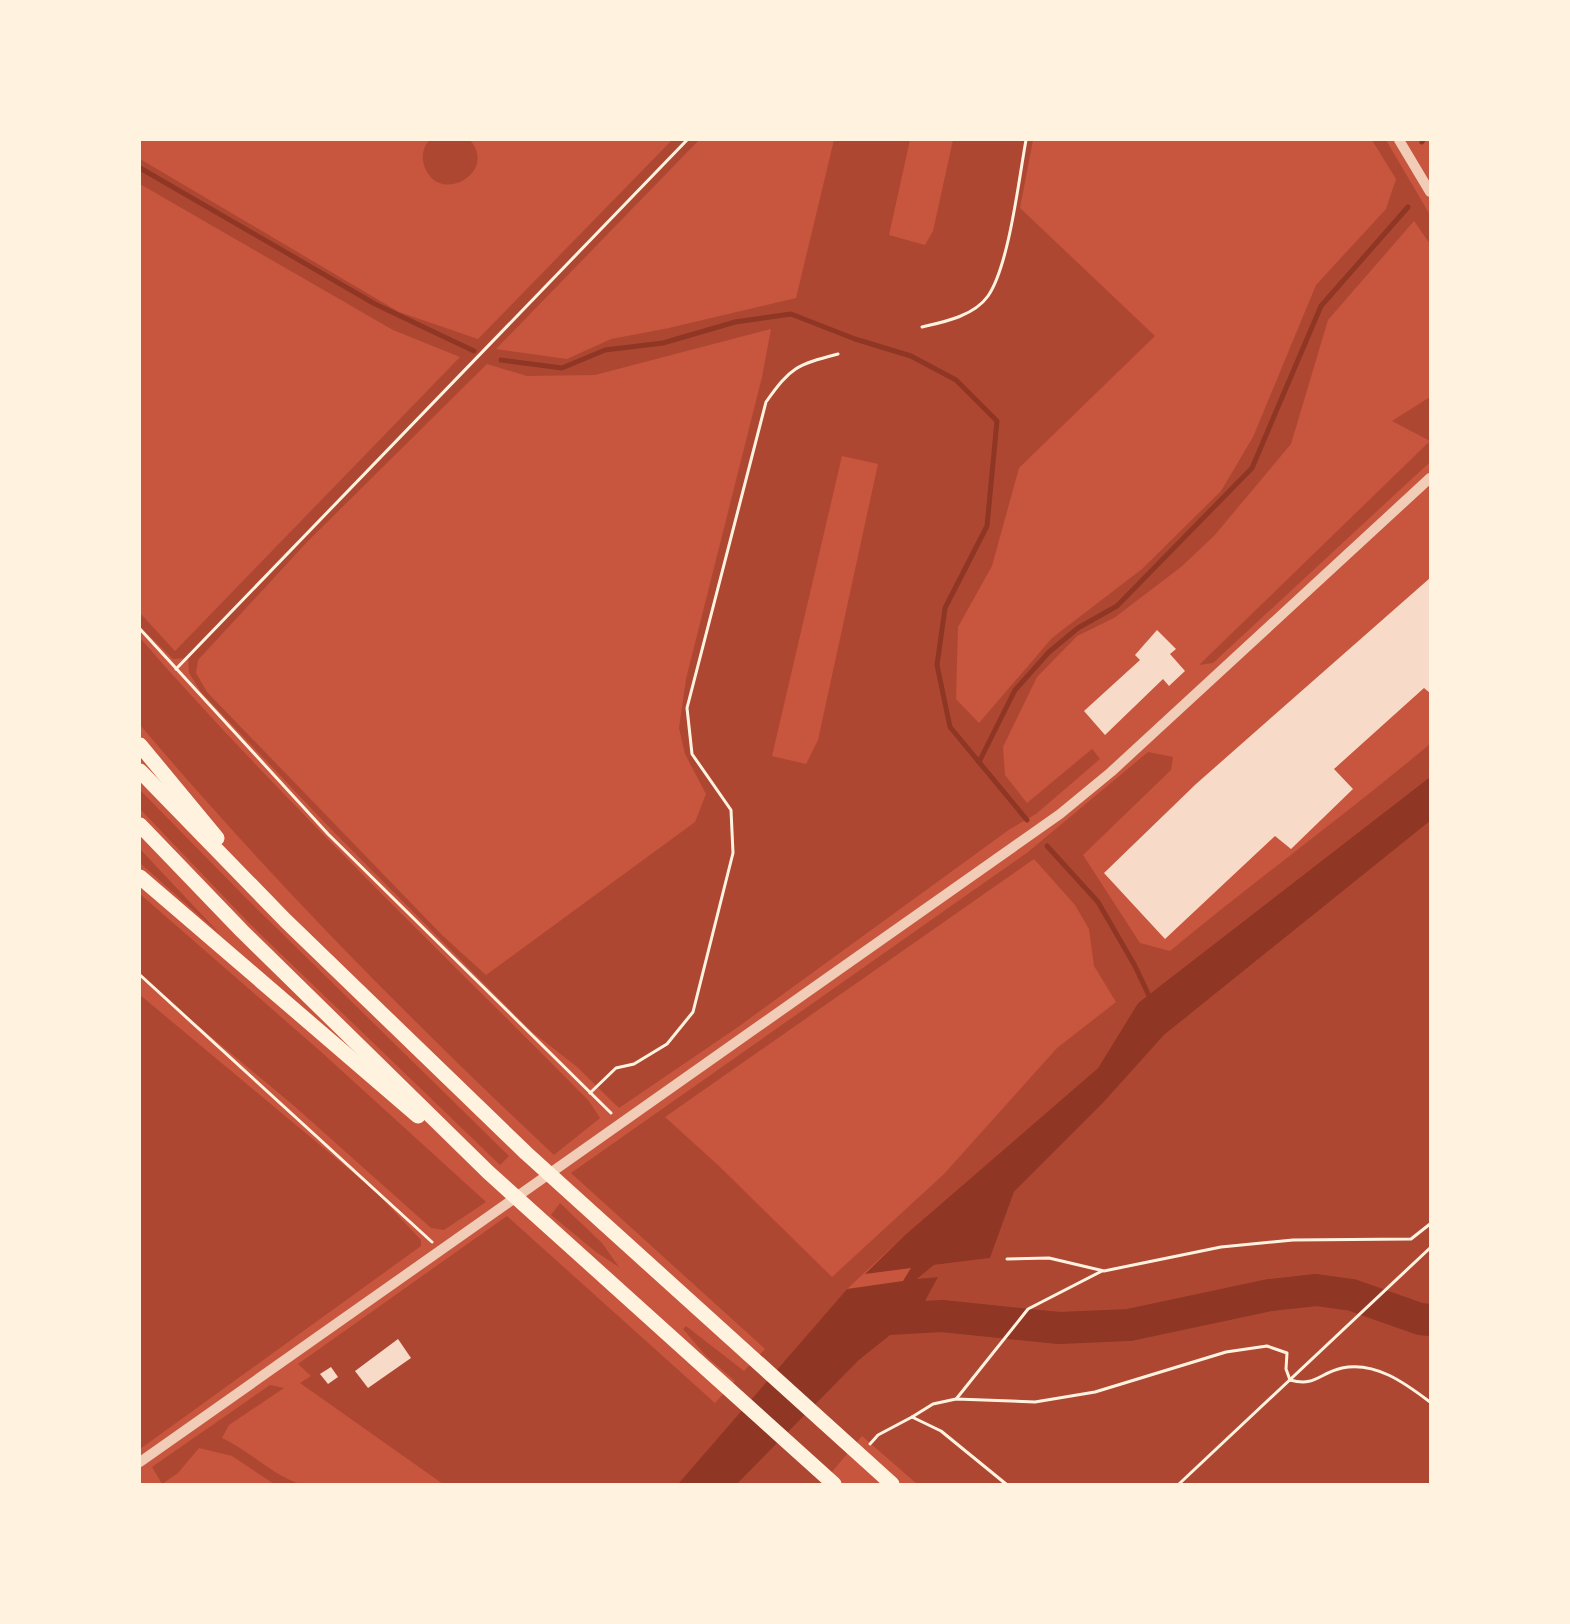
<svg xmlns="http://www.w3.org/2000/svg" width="1570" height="1624" viewBox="0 0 1570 1624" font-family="'Noto Serif',serif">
	<rect width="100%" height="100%" fill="#c8553d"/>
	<g fill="#ae4732" fill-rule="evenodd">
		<path d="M430,140H470C500,174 433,209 423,161C422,153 424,145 430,140Z"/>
		<path d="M672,140H699L496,349L567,359L611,339L669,328L796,298L834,140H910L889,235L925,245L933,231L953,140H1033L1020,208L1155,336L1019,468L992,566L958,627L956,699L979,723L1052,638L1142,569L1221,491L1253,437L1316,285L1386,209L1396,179L1372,140H1386L1430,215V244L1414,221L1328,320L1291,444L1214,536L1181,567L1114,618L1077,636L1037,677L1003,747L1005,775L1027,803L1092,749L1100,759L1036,814L1010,829L738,1027L619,1108L576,1066L531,1031L324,822L201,692L189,673L188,658L173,659L140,627V613L175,651L460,357L393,330L140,184V159L399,312L478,339ZM771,329L762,377L686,679L679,728L685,754L706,794L695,822L486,975L443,936L207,692L196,673L198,660L307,542L487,364L527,376L595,375ZM842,456L878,464L818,740L806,764L772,756Z"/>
		<path d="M1430,397V462L1213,663L1199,665L1430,441L1392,421Z"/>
		<path d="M140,638C281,799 438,948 589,1101L600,1118L554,1155C408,1018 269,877 140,725Z"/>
		<path d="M1430,744V777L1138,1003L1098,1068L905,1235L847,1289L678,1484H443L300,1383L311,1376L298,1364L507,1216L715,1403L735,1381L706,1356L683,1329L686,1326L744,1371L765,1349L571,1173L1028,852L1148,752L1173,757L1171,770L1083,855L1140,943L1170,951C1256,880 1345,815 1430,744ZM1034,859L1075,905L1089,929L1094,966L1116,1002L1057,1048L944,1174L832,1277L719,1166L665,1117Z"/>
		<path d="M140,790L248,900L509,1156L500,1165L251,925L140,809Z"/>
		<path d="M1430,821V1484H917L862,1436L822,1484H737L859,1360L919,1312L937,1277L916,1280L934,1265L990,1258L1014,1192L1102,1104L1164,1035Z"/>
		<path d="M140,849L220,934L140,863Z"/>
		<path d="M140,894L319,1050L486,1202L444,1230L431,1228L293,1105L143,980L140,976Z"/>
		<path d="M140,995L374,1190L421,1240V1246L140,1449Z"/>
		<path d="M560,1203L602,1243L619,1267L596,1252L551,1215Z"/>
		<path d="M270,1385L284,1388L229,1425L222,1438C250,1451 272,1475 300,1484H274L232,1456L199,1448L178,1473L162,1484L152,1467Z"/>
	</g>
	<path fill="#8f3625" d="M1430,777V821L1164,1035L1102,1104L1014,1192L990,1258L934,1265L917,1279L938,1277L919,1312L859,1360L737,1484H678L847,1289L903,1281L911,1268L865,1274L905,1235L1098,1068L1138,1003Z"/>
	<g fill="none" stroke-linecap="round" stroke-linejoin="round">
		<g stroke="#8f3625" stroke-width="5">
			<path d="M1422,142L1423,140"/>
			<path d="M140,168L375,304L474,351"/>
			<path d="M501,360L562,368L605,350L663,343L735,322L791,314L855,339L911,356L956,380L997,421L987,526L945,608L937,665L950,727L1027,820"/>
			<path d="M979,762L1015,690L1049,652L1078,628L1117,606L1252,468L1321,306L1408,207"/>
			<path d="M1047,846L1098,902L1135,966L1151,1000"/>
		</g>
		<path stroke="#8f3625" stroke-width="32" d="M871,1320L942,1316L1059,1328L1129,1325L1270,1295L1316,1290L1352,1295L1420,1319L1430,1320"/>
	</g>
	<g fill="#f7dbc8">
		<path d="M1430,578V693L1424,688L1334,769L1353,789L1291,849L1275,836L1165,939L1104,873L1196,784Z"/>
		<path d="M1157,630L1176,649L1170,654L1185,671L1169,686L1163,679L1105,735L1084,711L1140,660L1135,655Z"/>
		<path d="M398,1339L411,1358L368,1388L355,1371Z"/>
		<path d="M331,1367L338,1377L328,1384L320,1374Z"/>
	</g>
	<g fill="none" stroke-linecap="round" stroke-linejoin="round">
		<g stroke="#fff3e0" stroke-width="3">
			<path d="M922,327C944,322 974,316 988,296C1009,266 1019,178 1026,140"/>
			<path d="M140,629L328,834L611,1113"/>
			<path d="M176,669L687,140"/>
			<path d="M140,975L432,1242"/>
			<path d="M590,1093L616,1068L634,1064L667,1044L693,1012L733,853L731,810L692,754L687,708L766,402C791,367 796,365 838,354"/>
			<path d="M1007,1259L1049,1258L1104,1271L1221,1247L1293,1240L1411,1239L1430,1224"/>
			<path d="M1290,1380C1316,1387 1319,1373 1342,1368C1375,1361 1405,1383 1430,1402"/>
			<path d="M957,1398L1028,1309L1102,1271"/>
			<path d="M912,1417L933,1404L956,1399L1035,1402L1095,1392L1226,1352L1267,1346L1287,1353L1286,1369L1290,1380"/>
			<path d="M870,1444L878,1435L912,1417L941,1431L1006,1484"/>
			<path d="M1179,1484L1430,1248"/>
		</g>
		<g stroke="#f1ccb7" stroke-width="10">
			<path d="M1399,140L1430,192"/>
			<path d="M140,1462L1060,814L1111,772L1430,478"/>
		</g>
		<g stroke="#fff3e0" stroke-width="15">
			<path d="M140,745L217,838"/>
			<path d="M140,771L286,921L526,1153L892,1484"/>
			<path d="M140,825L242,931L488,1172L834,1484"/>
			<path d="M140,877L418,1116"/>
		</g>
	</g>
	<rect width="1570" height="1624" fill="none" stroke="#fff3e0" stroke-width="282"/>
</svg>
